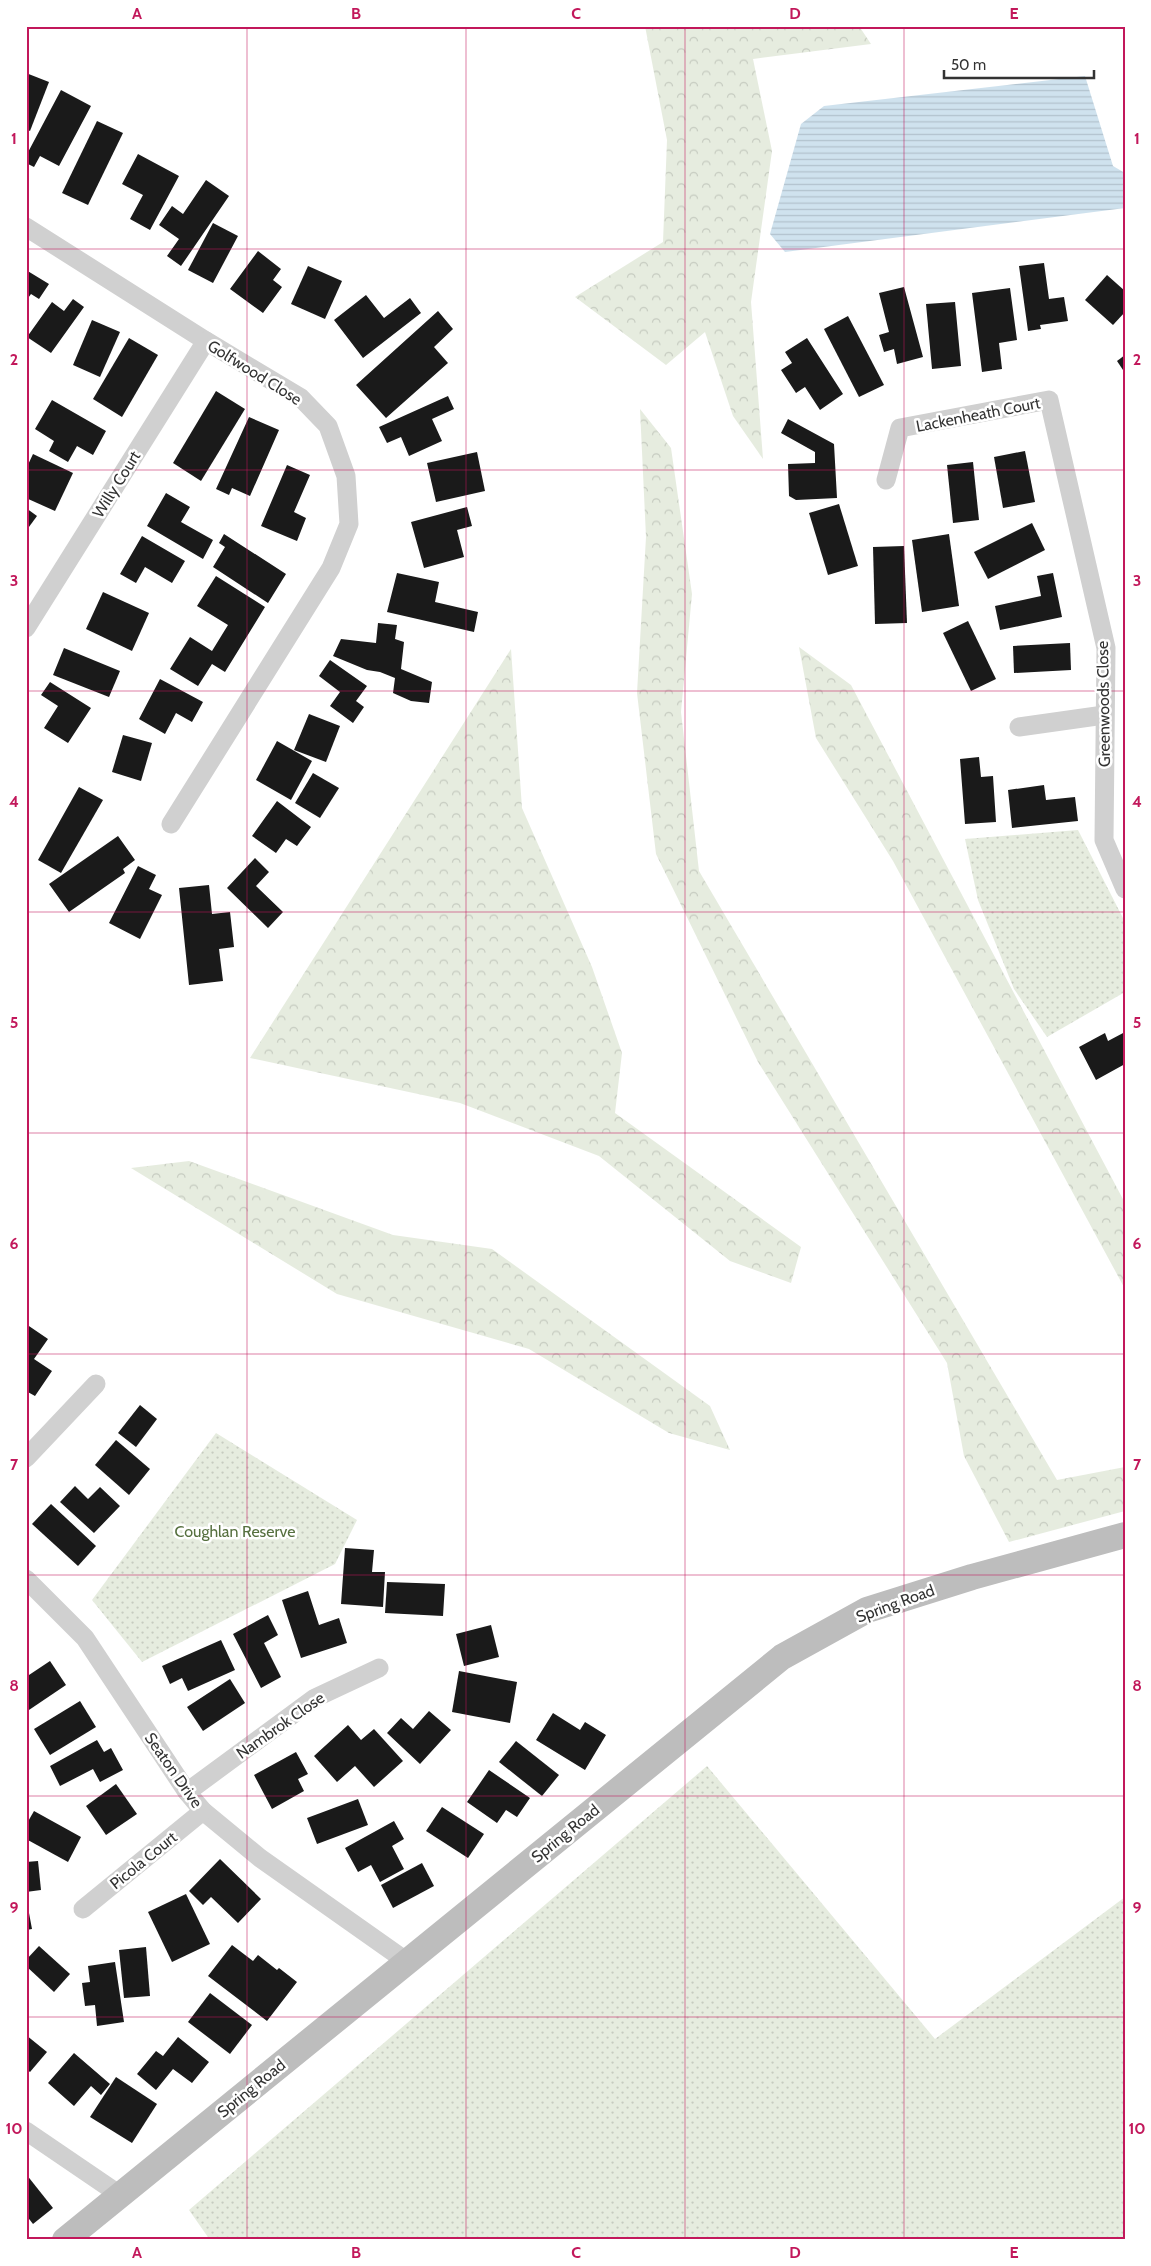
<svg xmlns="http://www.w3.org/2000/svg" width="1151" height="2266" viewBox="0 0 1151 2266" font-family="Cabin,sans-serif">
	<defs>
		<pattern id="grass-dots" width="8" height="8" patternUnits="userSpaceOnUse" patternTransform="scale(1.25)"><rect width="8" height="8" fill="#e6ecdf"/><path d="M2 2h.1M6 6h.1" fill="none" stroke="#c6cbc0" stroke-width="1.8" stroke-linecap="round"/></pattern>
		<pattern id="forest-crowns" width="20" height="18" patternUnits="userSpaceOnUse" patternTransform="scale(1.25)"><rect width="20" height="18" fill="#e6ecdf"/><path d="M2 6a3 3 0 1 1 6 0M12 15a3 3 0 1 1 6 0" fill="none" stroke="#c6cbc0"/></pattern>
		<pattern id="water-rules" width="6" height="5" patternUnits="userSpaceOnUse" patternTransform="scale(1.25)"><rect width="6" height="5" fill="#cfe2ee"/><path d="M0 2.5h6" fill="none" stroke="#b2c2cd"/></pattern>
	</defs>
	<rect width="100%" height="100%" fill="#fff"/>
	<g fill="url(#grass-dots)">
		<path d="M1078,830L1125,922V992L1047,1037L1014,989L978,900L965,839Z"/>
		<path d="M216,1433L357,1520L335,1564L142,1662L92,1600Z"/>
		<path d="M707,1766L935,2039L1125,1897V2240H210L189,2210Z"/>
	</g>
	<g fill="url(#forest-crowns)">
		<path d="M645,26H859L871,44L753,59L772,151L751,302L763,459L733,416L705,332L666,365L575,297L663,242L667,140Z"/>
		<path d="M640,409L671,448L692,594L681,712L699,871L1057,1480L1125,1467V1511L1009,1542L964,1456L947,1363L758,1062L656,854L637,693L646,537Z"/>
		<path d="M799,647L851,685L1125,1203V1289L893,861L816,738Z"/>
		<path d="M511,649L522,808L592,967L622,1053L615,1113L801,1247L791,1283L730,1261L599,1156L460,1103L250,1058Z"/>
		<path d="M189,1161L393,1235L492,1249L710,1406L730,1450L669,1433L529,1349L337,1294L131,1168Z"/>
	</g>
	<path fill="url(#water-rules)" d="M1085,76L1113,166L1125,173V208L785,252L770,234L801,124L824,106Z"/>
	<g fill="#1a1a1a">
		<path d="M26,73L49,82L30,131L26,129Z"/>
		<path d="M61,90L91,106L59,166L40,156L34,167L26,163V156Z"/>
		<path d="M97,121L123,133L88,205L62,193Z"/>
		<path d="M138,154L179,176L150,230L130,219L143,195L122,184Z"/>
		<path d="M206,180L229,196L181,266L167,256L179,239L159,225L172,206L183,214Z"/>
		<path d="M213,223L238,236L213,283L188,270Z"/>
		<path d="M258,251L281,269L273,280L282,287L263,313L230,289Z"/>
		<path d="M1044,263L1049,299L1064,297L1068,321L1040,325L1041,329L1028,331L1019,266Z"/>
		<path d="M308,266L342,281L325,319L291,304Z"/>
		<path d="M26,270L49,284L39,299L31,294L26,301Z"/>
		<path d="M1107,275L1125,291V312L1113,325L1085,300Z"/>
		<path d="M904,287L923,357L897,364L894,349L884,352L879,335L889,332L879,293Z"/>
		<path d="M1010,288L1017,340L999,343L1002,369L982,372L972,293Z"/>
		<path d="M366,295L384,318L410,298L421,313L363,358L334,320Z"/>
		<path d="M73,299L84,307L51,353L27,337L52,302L64,311Z"/>
		<path d="M955,302L961,366L932,369L926,304Z"/>
		<path d="M438,311L453,329L434,347L448,363L386,418L356,385Z"/>
		<path d="M848,316L884,385L859,397L824,329Z"/>
		<path d="M92,320L120,332L100,377L73,365Z"/>
		<path d="M129,338L158,355L122,417L93,399Z"/>
		<path d="M807,338L843,394L820,410L805,387L796,393L781,370L792,363L785,352Z"/>
		<path d="M1125,355V373L1117,361Z"/>
		<path d="M216,391L245,409L201,481L173,463Z"/>
		<path d="M448,396L454,409L432,419L442,441L409,456L401,437L387,443L379,427Z"/>
		<path d="M52,400L106,431L93,455L77,446L68,462L49,451L54,441L35,429Z"/>
		<path d="M249,417L279,430L250,496L232,488L229,495L216,489Z"/>
		<path d="M788,419L834,444L837,498L796,500L789,496L788,464L815,463V452L781,433Z"/>
		<path d="M1025,451L1035,502L1003,508L994,457Z"/>
		<path d="M477,452L485,491L436,502L427,463Z"/>
		<path d="M33,454L73,473L55,511L26,498V469Z"/>
		<path d="M973,462L979,520L953,523L947,465Z"/>
		<path d="M287,465L310,475L294,512L306,518L297,541L261,526Z"/>
		<path d="M166,493L190,507L181,522L213,540L203,559L147,526Z"/>
		<path d="M839,504L858,566L828,575L809,513Z"/>
		<path d="M467,507L472,526L457,530L464,557L424,568L411,522Z"/>
		<path d="M26,508L37,516L26,531Z"/>
		<path d="M1032,523L1045,550L988,579L974,552Z"/>
		<path d="M224,534L286,574L268,603L213,567L225,547L219,543Z"/>
		<path d="M949,534L959,606L922,612L912,540Z"/>
		<path d="M142,536L185,561L172,583L145,567L136,583L120,574Z"/>
		<path d="M904,546L907,623L875,624L873,547Z"/>
		<path d="M397,573L439,582L435,602L478,612L474,632L387,612Z"/>
		<path d="M1053,573L1062,617L1000,630L995,606L1041,596L1037,576Z"/>
		<path d="M216,576L265,607L225,672L212,664L198,686L170,669L190,637L212,651L228,625L197,606Z"/>
		<path d="M103,592L149,613L132,651L86,629Z"/>
		<path d="M968,621L996,679L971,691L943,633Z"/>
		<path d="M378,623L397,625L395,639L404,642L401,669L432,682L429,703L411,701L393,693L395,678L380,672L367,670L333,656L341,639L376,643Z"/>
		<path d="M1070,643L1071,670L1014,673L1013,646Z"/>
		<path d="M64,648L120,671L109,697L53,675Z"/>
		<path d="M330,660L367,686L356,701L364,707L353,723L330,706L340,692L319,676Z"/>
		<path d="M160,679L203,702L192,722L176,713L165,734L139,719Z"/>
		<path d="M50,682L91,708L68,743L44,728L58,706L41,695Z"/>
		<path d="M309,714L340,726L326,762L294,750Z"/>
		<path d="M123,735L152,743L141,781L112,772Z"/>
		<path d="M277,741L312,761L291,800L256,780Z"/>
		<path d="M979,757L981,777L993,776L996,822L965,824L960,759Z"/>
		<path d="M313,773L339,788L320,818L295,803Z"/>
		<path d="M1044,785L1046,800L1075,797L1078,821L1012,828L1008,790Z"/>
		<path d="M79,787L103,800L61,873L38,860Z"/>
		<path d="M277,801L311,827L297,846L286,839L276,853L252,836Z"/>
		<path d="M118,836L135,860L123,869L125,873L69,912L49,884Z"/>
		<path d="M255,858L269,872L256,886L283,912L268,928L227,888Z"/>
		<path d="M138,866L156,875L149,889L162,895L140,939L109,923Z"/>
		<path d="M209,885L212,914L230,912L234,947L219,949L223,981L189,985L179,888Z"/>
		<path d="M1125,1032V1064L1096,1080L1079,1047L1105,1033L1108,1041Z"/>
		<path d="M26,1324L48,1339L34,1359L52,1371L35,1396L26,1391Z"/>
		<path d="M140,1405L157,1419L136,1447L118,1433Z"/>
		<path d="M116,1440L150,1469L129,1495L95,1465Z"/>
		<path d="M75,1486L88,1499L100,1487L120,1506L94,1533L60,1502Z"/>
		<path d="M51,1504L96,1546L78,1566L32,1524Z"/>
		<path d="M345,1548L374,1550L372,1572H385L383,1607L341,1604Z"/>
		<path d="M387,1582L445,1584L443,1616L385,1613Z"/>
		<path d="M308,1591L319,1625L339,1618L347,1643L301,1658L282,1600Z"/>
		<path d="M268,1615L278,1635L264,1643L281,1677L261,1688L233,1634Z"/>
		<path d="M491,1625L499,1657L464,1666L456,1634Z"/>
		<path d="M221,1640L235,1670L188,1691L182,1678L170,1684L162,1666Z"/>
		<path d="M50,1661L66,1685L26,1712V1677Z"/>
		<path d="M459,1671L517,1682L510,1723L452,1712Z"/>
		<path d="M230,1679L245,1703L203,1731L187,1707Z"/>
		<path d="M80,1701L96,1727L50,1755L34,1729Z"/>
		<path d="M429,1711L451,1730L420,1764L387,1733L401,1718L413,1729Z"/>
		<path d="M553,1713L580,1730L585,1722L606,1735L585,1770L536,1740Z"/>
		<path d="M348,1725L361,1740L374,1729L403,1761L374,1787L355,1766L337,1782L314,1756Z"/>
		<path d="M97,1740L104,1752L111,1748L123,1770L100,1782L93,1769L60,1786L50,1766Z"/>
		<path d="M516,1741L559,1775L542,1796L499,1762Z"/>
		<path d="M296,1752L308,1774L298,1779L304,1791L272,1809L254,1775Z"/>
		<path d="M489,1770L530,1798L517,1817L506,1810L497,1823L467,1802Z"/>
		<path d="M116,1784L137,1814L106,1835L86,1806Z"/>
		<path d="M358,1799L368,1825L317,1844L307,1818Z"/>
		<path d="M442,1807L484,1834L468,1858L426,1831Z"/>
		<path d="M34,1811L81,1837L68,1862L26,1839V1825Z"/>
		<path d="M394,1821L404,1839L392,1846L404,1869L380,1882L371,1865L358,1872L345,1848Z"/>
		<path d="M220,1859L261,1899L238,1923L211,1897L203,1905L189,1891Z"/>
		<path d="M38,1861L41,1890L26,1892V1862Z"/>
		<path d="M422,1863L434,1886L393,1908L381,1885Z"/>
		<path d="M186,1894L210,1944L172,1962L148,1912Z"/>
		<path d="M26,1897L32,1929L26,1930Z"/>
		<path d="M232,1945L253,1961L258,1955L277,1970L279,1968L297,1982L267,2021L208,1976Z"/>
		<path d="M39,1946L70,1974L54,1992L26,1966V1960Z"/>
		<path d="M146,1947L150,1996L124,1998L119,1950Z"/>
		<path d="M115,1962L124,2022L97,2026L95,2005L85,2006L82,1983L90,1982L88,1966Z"/>
		<path d="M210,1993L252,2025L230,2054L188,2022Z"/>
		<path d="M26,2035L47,2052L30,2072L26,2069Z"/>
		<path d="M178,2037L209,2062L192,2083L173,2069L156,2090L137,2074L156,2051L163,2056Z"/>
		<path d="M74,2053L110,2084L101,2095L91,2086L74,2106L48,2083Z"/>
		<path d="M116,2077L157,2104L132,2143L90,2117Z"/>
		<path d="M26,2174L53,2208L33,2224L26,2215Z"/>
	</g>
	<g fill="none" stroke-linecap="round" stroke-linejoin="round">
		<g stroke="#d0d0d0" stroke-width="19">
			<path d="M26,227L206,341L301,398L328,426L346,476L349,524L331,568L171,824"/>
			<path d="M886,480L900,428L1049,400L1106,648L1104,840L1125,889"/>
			<path d="M26,628L206,341"/>
			<path d="M1019,727L1104,715"/>
			<path d="M26,1458L96,1384"/>
			<path d="M26,1579L85,1638L187,1792L203,1811L260,1858L406,1961"/>
			<path d="M187,1792L315,1698L379,1668"/>
			<path d="M83,1909L203,1811"/>
			<path d="M26,2131L120,2195"/>
		</g>
		<path stroke="#bdbdbd" stroke-width="26" d="M65,2240L782,1657L867,1610L972,1577L1125,1535"/>
	</g>
	<path fill="none" stroke="#c2185b" stroke-width="1" stroke-opacity="0.55" d="M247,26V2240M466,26V2240M685,26V2240M904,26V2240M26,249H1125M26,470H1125M26,691H1125M26,912H1125M26,1133H1125M26,1354H1125M26,1575H1125M26,1796H1125M26,2017H1125"/>
	<g text-anchor="middle" stroke-width="5" stroke-linejoin="round" paint-order="stroke">
		<g font-size="16" fill="#333" stroke="#fff">
			<text transform="translate(255 372) rotate(32)" y="6">Golfwood Close</text>
			<text transform="translate(978 414) rotate(-11)" y="6">Lackenheath Court</text>
			<text transform="translate(116 484) rotate(-58)" y="6">Willy Court</text>
			<text transform="translate(1103 704) rotate(-91)" y="6">Greenwoods Close</text>
			<text transform="translate(895 1603) rotate(-20)" y="6">Spring Road</text>
			<text transform="translate(280 1725) rotate(-35)" y="6">Nambrok Close</text>
			<text transform="translate(174 1770) rotate(55)" y="6">Seaton Drive</text>
			<text transform="translate(565 1833) rotate(-39)" y="6">Spring Road</text>
			<text transform="translate(143 1860) rotate(-39)" y="6">Picola Court</text>
			<text transform="translate(251 2088) rotate(-39)" y="6">Spring Road</text>
		</g>
		<g font-size="16" fill="#56703f" stroke="#fff">
			<text x="235" y="1537">Coughlan Reserve</text>
		</g>
	</g>
	<rect width="1151" height="2266" fill="none" stroke="#ffffff" stroke-width="55"/>
	<path d="M944 70v8h150v-8" fill="none" stroke="#333333" stroke-width="2.5"/>
	<text x="951" y="70" font-size="15" fill="#333333" stroke="#ffffff" stroke-width="4" paint-order="stroke">50 m</text>
	<rect x="28" y="28" width="1096" height="2210" fill="none" stroke="#c2185b" stroke-width="2"/>
	<g font-size="16" text-anchor="middle" font-weight="bold" fill="#c2185b">
		<text x="137" y="19">A</text>
		<text x="356" y="19">B</text>
		<text x="576" y="19">C</text>
		<text x="795" y="19">D</text>
		<text x="1014" y="19">E</text>
		<text x="14" y="144">1</text>
		<text x="1137" y="144">1</text>
		<text x="14" y="365">2</text>
		<text x="1137" y="365">2</text>
		<text x="14" y="586">3</text>
		<text x="1137" y="586">3</text>
		<text x="14" y="807">4</text>
		<text x="1137" y="807">4</text>
		<text x="14" y="1028">5</text>
		<text x="1137" y="1028">5</text>
		<text x="14" y="1249">6</text>
		<text x="1137" y="1249">6</text>
		<text x="14" y="1470">7</text>
		<text x="1137" y="1470">7</text>
		<text x="14" y="1691">8</text>
		<text x="1137" y="1691">8</text>
		<text x="14" y="1913">9</text>
		<text x="1137" y="1913">9</text>
		<text x="14" y="2134">10</text>
		<text x="1137" y="2134">10</text>
		<text x="137" y="2258">A</text>
		<text x="356" y="2258">B</text>
		<text x="576" y="2258">C</text>
		<text x="795" y="2258">D</text>
		<text x="1014" y="2258">E</text>
	</g>
</svg>
